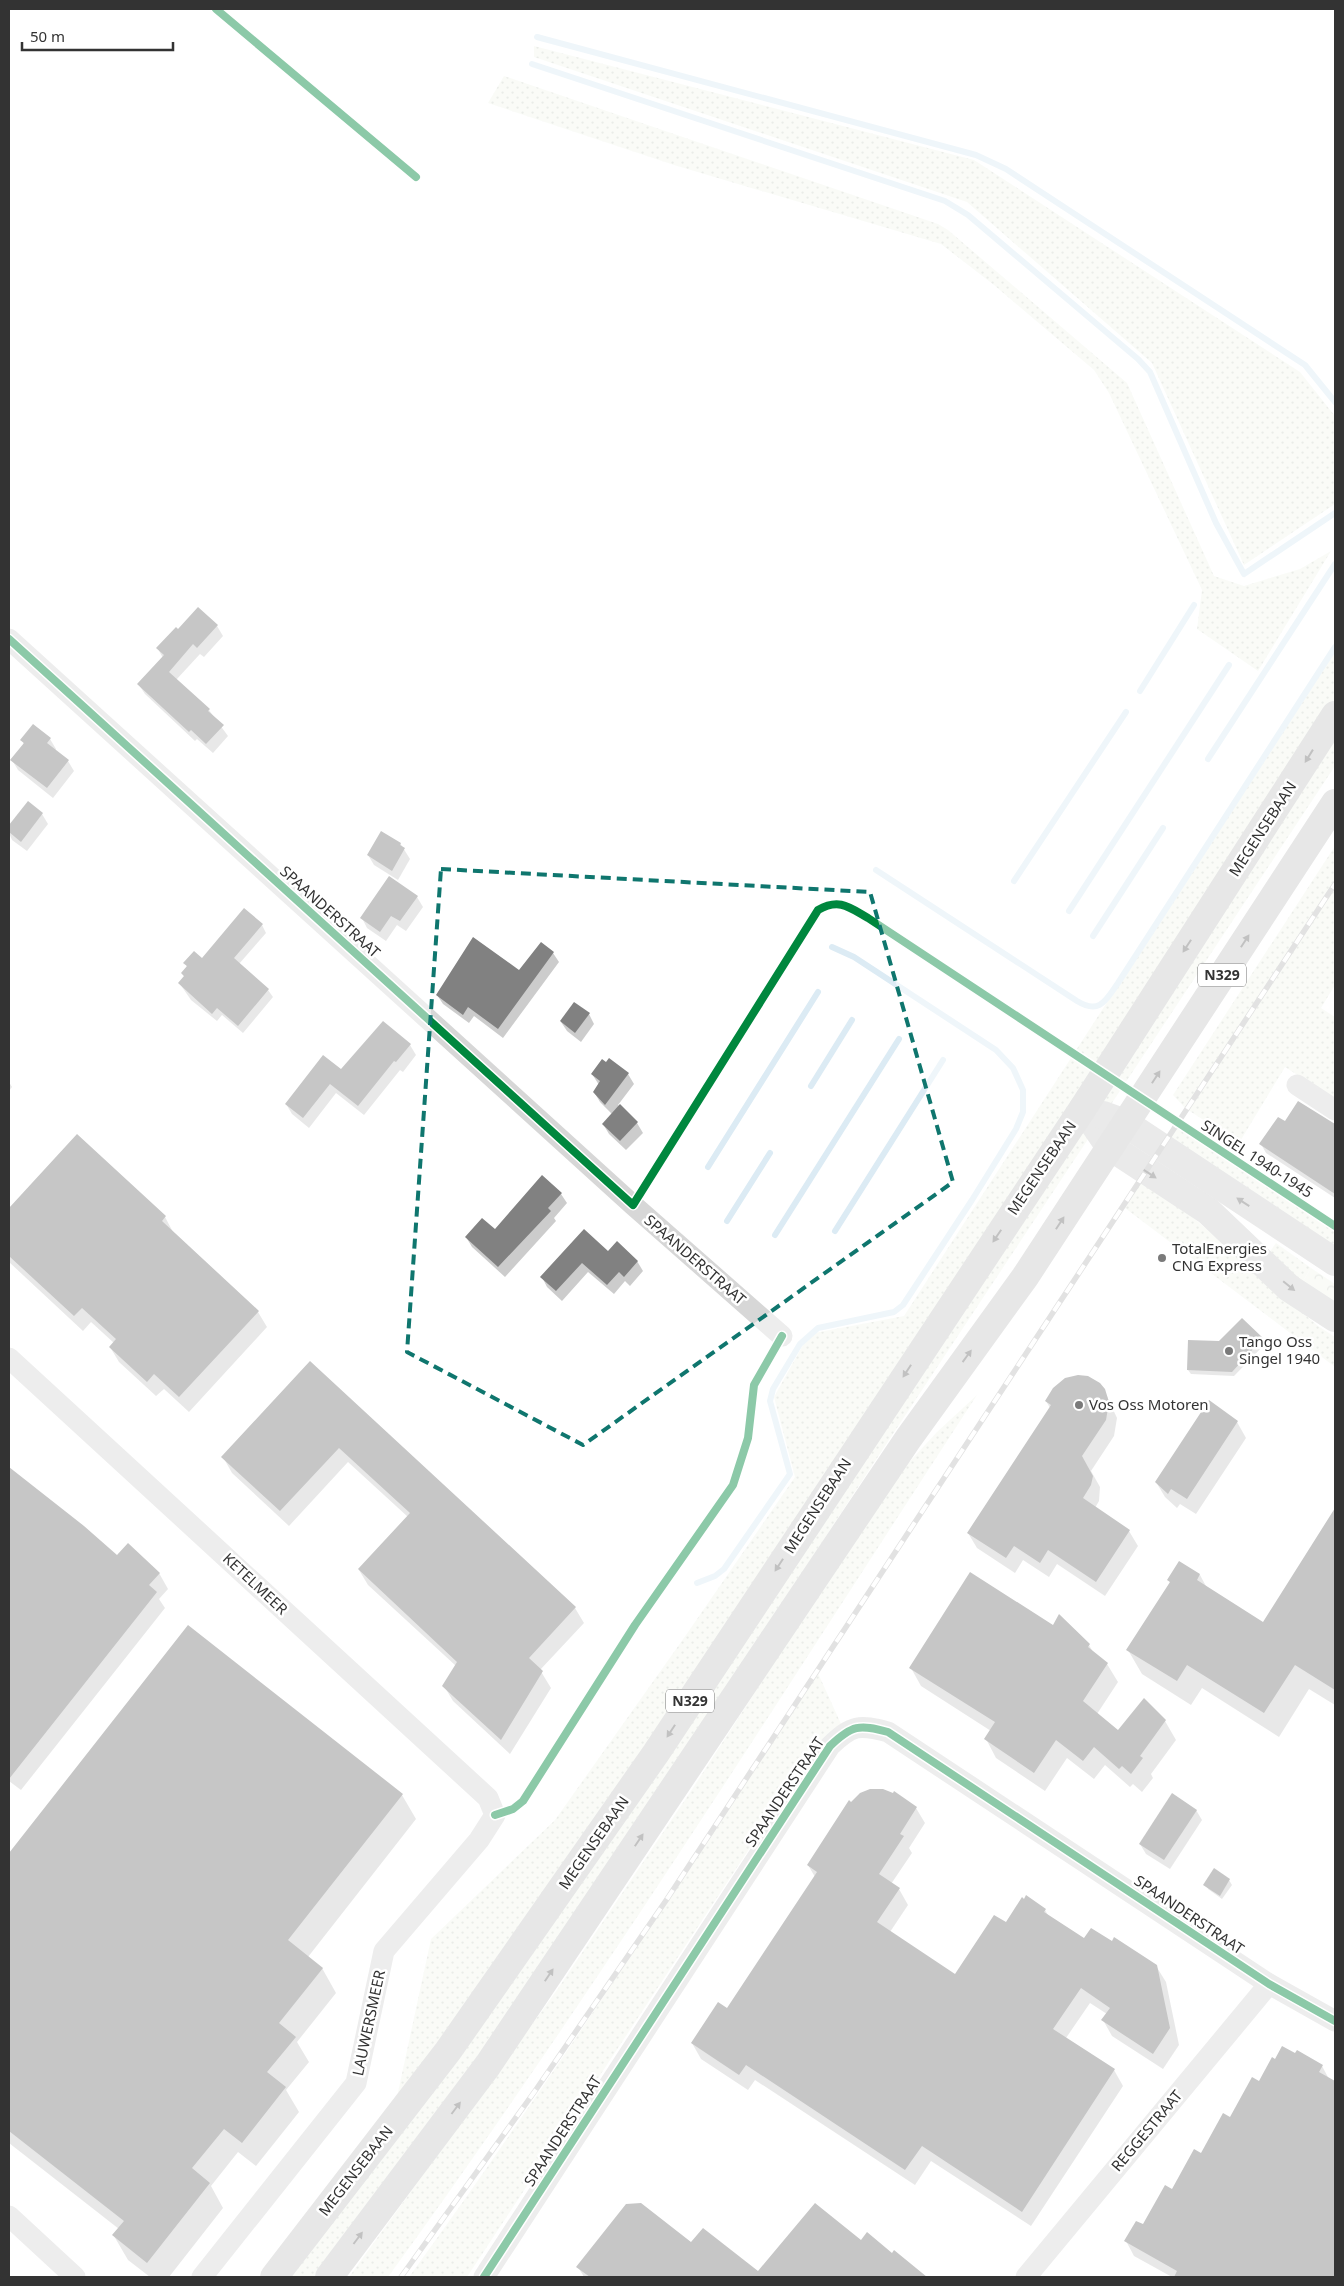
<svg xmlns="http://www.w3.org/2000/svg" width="1344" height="2286" viewBox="0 0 1344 2286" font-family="'Noto Sans',sans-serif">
	<defs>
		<pattern id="grass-dots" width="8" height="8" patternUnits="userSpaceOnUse" patternTransform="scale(1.25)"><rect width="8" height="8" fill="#f3f7ee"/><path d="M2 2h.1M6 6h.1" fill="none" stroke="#d1d4cd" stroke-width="1.8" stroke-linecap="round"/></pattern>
		<pattern id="forest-crowns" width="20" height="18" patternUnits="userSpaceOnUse" patternTransform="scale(1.25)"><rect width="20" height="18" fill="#f3f7ee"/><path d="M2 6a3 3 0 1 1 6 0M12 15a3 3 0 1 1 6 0" fill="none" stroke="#d1d4cd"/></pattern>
	</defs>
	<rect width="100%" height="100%" fill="#fff"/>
	<g fill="url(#grass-dots)">
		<path d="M534,46L974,160L1300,372L1335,416V504L1244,565L1152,363L967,202L534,57Z"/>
		<path d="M504,76L938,224L948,230L1127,383L1214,576L1244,586L1300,569L1331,551L1258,671L1197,629L1202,590L1109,393L1094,370L994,285L941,244L674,165L488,103Z"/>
		<path d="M1335,650V766L883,1449L551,1956L319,2277H280L389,2134L431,1939L555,1820L686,1635L795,1477L774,1397L809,1334L904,1316Z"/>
		<path d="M1335,846V985L1321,1008L1335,1017V1099L1285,1067L1239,1143L1185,1108L1173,1095Z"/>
		<path d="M1175,1123L1335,1228V1255L1163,1141Z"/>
		<path d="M1138,1179L1189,1214L1318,1326L1335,1337V1367L1121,1205Z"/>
		<path d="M1276,1243L1311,1268L1300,1286L1269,1253Z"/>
		<path d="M977,1395C784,1691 596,1991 388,2277H349L557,1990L693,1788L865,1522L900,1472L937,1432Z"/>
		<path d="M817,1671L842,1726L827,1738L800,1772L467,2277H409C552,2080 684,1875 817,1671Z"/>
	</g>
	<path fill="url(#forest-crowns)" d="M1311,1268L1335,1284V1316L1300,1286Z"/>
	<g fill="#0003">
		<path d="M217,626L223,636L204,657L200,654L176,680L209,710L228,736L213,753L197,739L195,741L145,694L139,685L163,658L158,649L178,631Z"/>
		<path d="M33,726L50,739L56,749L55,751L68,761L74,771L53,798L18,770L12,760L24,745L22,740Z"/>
		<path d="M28,803L42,814L48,824L27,851L12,840L9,833V827Z"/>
		<path d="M400,843L410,859L398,880L374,865L368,855Z"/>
		<path d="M417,897L423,907L406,931L397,925L386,941L367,928L362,918Z"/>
		<path d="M262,925L266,933L239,964L268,990L273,997L243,1033L222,1015L217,1021L191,1000L180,984L185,978L182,973L187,967L185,963L202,960Z"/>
		<path d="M553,953L559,962L503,1038L474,1016L469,1023L443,1004L437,995L519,972Z"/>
		<path d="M589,1014L594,1024L581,1042L567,1031L561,1022Z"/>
		<path d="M383,1023L410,1045L416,1055L403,1072L400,1070L364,1115L336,1093L309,1128L292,1114L286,1104L342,1071Z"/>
		<path d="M609,1060L628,1074L634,1084L618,1105L637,1123L643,1133L626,1150L609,1134L603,1124L612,1114L600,1102L594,1092L599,1085L592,1074Z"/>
		<path d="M9,1082L12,1087L9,1091Z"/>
		<path d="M1299,1103L1335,1125V1198L1266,1153L1261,1144L1285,1123Z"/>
		<path d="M77,1136L165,1217L173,1232L258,1312L267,1327L189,1412L164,1389L156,1396L119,1362L110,1347L114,1343L91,1322L83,1331L9,1262V1210Z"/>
		<path d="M561,1194L567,1203L554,1218L556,1221L505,1277L472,1247L466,1237L495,1231Z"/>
		<path d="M608,1253L637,1261L643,1271L630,1286L625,1281L614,1294L588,1272L562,1301L547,1287L542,1277Z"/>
		<path d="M1242,1320L1265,1344L1234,1376L1191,1374L1188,1370Z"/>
		<path d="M310,1363L575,1608L584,1623L540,1670L551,1688L510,1754L453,1701L444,1686L456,1666L368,1585L359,1570L408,1517L348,1462L289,1526L232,1473L223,1457Z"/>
		<path d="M1104,1390L1117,1418L1114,1436L1091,1471L1100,1487L1099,1501L1095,1508L1129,1531L1138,1546L1105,1596L1057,1564L1049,1577L1023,1560L1015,1573L977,1548L968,1533L1050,1408L1046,1401Z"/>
		<path d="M1209,1402L1237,1422L1246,1438L1196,1514L1180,1504L1177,1508L1165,1497L1156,1482Z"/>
		<path d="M9,1468L83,1526L117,1557L159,1573L168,1589L159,1599L165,1608L21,1790L9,1781Z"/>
		<path d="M1335,1511V1705L1309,1689L1279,1737L1202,1688L1191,1705L1142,1674L1128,1650L1170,1583L1169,1580L1180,1563L1200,1575L1207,1588L1263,1624Z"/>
		<path d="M1053,1626L1089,1645L1093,1652L1107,1664L1118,1682L1097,1714L1119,1732L1144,1700L1165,1721L1176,1740L1151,1774L1153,1778L1142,1792L1133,1784L1130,1787L1105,1765L1094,1779L1067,1758L1045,1791L996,1758L986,1739L991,1731L921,1686L911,1668Z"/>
		<path d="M188,1627L402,1795L416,1819L308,1957L322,1968L336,1993L297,2042L309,2062L286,2090L299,2112L256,2166L238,2152L211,2186L223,2208L169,2277H150L128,2260L114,2236L119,2229L9,2143V1855Z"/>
		<path d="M916,1808L925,1823L909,1848L912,1853L891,1884L899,1889L908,1905L890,1932L955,1975L1006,1924L1045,1910L1049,1917L1084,1940L1112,1943L1156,1966L1166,1982L1179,2045L1163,2069L1112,2036L1103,2020L1107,2014L1090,2003L1066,2038L1114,2070L1123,2086L1031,2226L931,2161L915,2185L755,2080L748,2090L701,2059L692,2043L727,2010L815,1877L808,1865Z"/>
		<path d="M1196,1810L1202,1820L1170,1869L1146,1854L1140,1844Z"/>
		<path d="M1215,1870L1229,1880L1232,1885L1222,1899L1208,1889L1206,1884Z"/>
		<path d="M1322,2066L1329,2079L1335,2083V2277H1172L1134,2256L1126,2241L1143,2226L1259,2083Z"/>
		<path d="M861,2242L892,2255L894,2252L925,2277H584L578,2267L692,2244L759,2273Z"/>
	</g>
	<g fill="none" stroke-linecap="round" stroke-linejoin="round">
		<g stroke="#dcebf4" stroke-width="6">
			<path d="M537,37L976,155L1006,169L1305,365L1335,402"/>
			<path d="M532,64L945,201L968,215L1138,359L1150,372L1216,523L1244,574L1335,513"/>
			<path d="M1140,691L1194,605"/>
			<path d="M1208,759L1335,564"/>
			<path d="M876,870L1077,1001C1100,1015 1106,1000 1118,983L1335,647"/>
			<path d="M1014,881L1126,712"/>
			<path d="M1069,911L1229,665"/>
			<path d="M1093,936L1163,828"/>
			<path d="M811,1086L852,1020"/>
			<path d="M708,1167L818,992"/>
			<path d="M727,1221L770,1153"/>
			<path d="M835,1231L943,1060"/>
			<path d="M775,1235L899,1039"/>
			<path d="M697,1583L715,1576L724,1569L790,1474L770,1401L773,1389L800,1344L818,1328L894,1312L903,1305L972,1200L1016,1129L1023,1112V1090L1013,1068L996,1050L854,957L832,947"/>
		</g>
	</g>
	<g fill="#818181">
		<path d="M198,607L218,625L197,648L193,644L169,672L210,709L208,711L224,725L206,744L191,730L189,732L137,684L164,655L156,648L176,627L178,629Z"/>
		<path d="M33,724L51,738L47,743L69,760L47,788L10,760L24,743L20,740Z"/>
		<path d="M28,801L43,813L21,842L9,832V825Z"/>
		<path d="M381,831L401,843L400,845L405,848L392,871L367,855Z"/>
		<path d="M389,876L418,896L400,921L391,916L380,932L360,918Z"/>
		<path d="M244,908L263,924L234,958L269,989L238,1026L217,1008L212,1014L178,983L184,976L181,973L187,966L183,963L194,951L202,958Z"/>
		<path d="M473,937L519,970L541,942L554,952L498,1029L468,1007L463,1015L436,995Z"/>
		<path d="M574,1002L590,1013L575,1033L560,1021Z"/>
		<path d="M383,1021L411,1044L396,1062L394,1061L358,1106L330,1084L303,1118L285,1104L323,1055L341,1069Z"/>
		<path d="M609,1058L629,1073L605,1105L593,1092L600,1081L591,1074L602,1059L606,1062Z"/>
		<path d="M1298,1101L1335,1124V1194L1259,1144L1278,1117L1285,1121Z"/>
		<path d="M620,1104L638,1122L620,1141L602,1124Z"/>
		<path d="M77,1134L166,1216L162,1221L259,1311L179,1397L154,1374L147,1382L109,1347L116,1339L82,1308L74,1316L9,1256V1208Z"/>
		<path d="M542,1175L562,1193L548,1208L551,1211L498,1267L465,1237L482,1218L495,1229Z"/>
		<path d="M584,1229L608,1251L617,1241L638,1261L624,1277L619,1272L607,1285L582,1263L556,1291L540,1277Z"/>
		<path d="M1242,1318L1263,1338L1232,1372L1187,1370L1188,1340L1219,1341Z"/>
		<path d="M310,1361L576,1607L529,1658L543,1671L501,1740L442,1686L457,1662L358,1569L410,1513L339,1448L280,1511L221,1457Z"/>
		<path d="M1078,1375L1088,1376L1100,1383L1105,1389L1109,1402L1106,1420L1082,1456L1093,1476L1091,1485L1083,1498L1130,1530L1096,1582L1048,1550L1040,1563L1014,1546L1006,1558L967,1533L1051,1405L1045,1401L1053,1388L1065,1378Z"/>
		<path d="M1209,1400L1238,1421L1187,1499L1171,1489L1168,1494L1155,1482Z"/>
		<path d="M9,1467L84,1526L117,1555L128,1543L160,1573L149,1585L157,1592L9,1779Z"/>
		<path d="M1335,1508V1690L1295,1665L1264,1713L1187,1665L1177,1681L1126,1650L1170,1582L1167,1580L1179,1561L1200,1574L1197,1580L1263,1622Z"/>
		<path d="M970,1572L1053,1625L1059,1614L1090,1644L1088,1647L1108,1663L1083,1701L1118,1730L1144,1698L1166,1720L1140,1756L1143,1758L1131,1774L1122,1766L1119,1769L1094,1747L1083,1761L1056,1740L1034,1773L984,1739L995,1722L909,1668Z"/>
		<path d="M188,1625L403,1794L288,1940L323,1968L279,2023L296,2037L267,2072L286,2087L242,2143L224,2129L192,2168L210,2183L147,2263L112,2235L124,2221L9,2131V1853Z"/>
		<path d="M870,1789H883L893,1793L894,1791L917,1807L900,1834L904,1836L879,1874L900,1888L877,1922L955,1974L994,1915L1006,1922L1022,1897L1024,1899L1026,1895L1046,1909L1044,1912L1084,1938L1091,1928L1112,1941L1114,1937L1157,1965L1170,2028L1153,2054L1101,2020L1110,2008L1081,1988L1053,2029L1115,2069L1022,2212L922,2146L905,2170L746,2065L739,2075L691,2043L718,2002L727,2008L817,1872L807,1865L849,1800L851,1802L860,1793Z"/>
		<path d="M1172,1793L1197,1810L1164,1860L1139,1844Z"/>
		<path d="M1214,1868L1230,1879L1220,1896L1203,1885Z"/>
		<path d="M1282,2046L1295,2053L1297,2050L1323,2065L1319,2072L1335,2081V2277H1174L1177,2271L1124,2241L1136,2221L1143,2224L1165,2185L1172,2189L1194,2149L1201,2153L1223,2113L1230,2117L1252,2077L1259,2081L1272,2057L1275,2059Z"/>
		<path d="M641,2203L691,2242L703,2228L758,2271L815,2203L861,2240L867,2232L892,2253L894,2250L927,2277H590L576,2267L626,2204Z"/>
	</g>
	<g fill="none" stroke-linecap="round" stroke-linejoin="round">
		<g stroke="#d7d7d7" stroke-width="21">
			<path d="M9,639L633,1205L782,1336"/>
			<path d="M1297,1085L1335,1110"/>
			<path d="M9,1358L488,1798L495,1815L479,1840L384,1951L356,2083L202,2277"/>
			<path d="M9,2216L75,2277"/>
			<path d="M484,2277L830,1746C852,1725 859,1724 888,1732L1269,1984L1335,2021"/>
			<path d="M1026,2277L1269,1984"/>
		</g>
		<g stroke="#d0d0d0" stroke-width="28">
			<path d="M1083,1108L1109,1146L1208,1211L1289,1288L1335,1318"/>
			<path d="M1103,1115L1125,1123L1335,1262"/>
		</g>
		<g stroke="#cacaca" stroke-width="28">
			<path d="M274,2277L448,2051L656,1753L1083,1108L1335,715"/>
			<path d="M329,2277L488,2065L908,1439L1025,1277L1335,803"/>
		</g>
		<defs>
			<path id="rail" d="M401,2277L535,2091L667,1899L1335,884"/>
		</defs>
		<use href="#rail" stroke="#bebebe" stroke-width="5.5"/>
		<use href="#rail" stroke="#fff" stroke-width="4" stroke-dasharray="11" stroke-linecap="butt"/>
		<defs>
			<g id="cycleway">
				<path d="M216,9L416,177"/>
				<path d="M9,639L633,1205L818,910C839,898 849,907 868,918L1335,1226"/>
				<path d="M495,1815L513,1809L523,1801L635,1625L733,1485L748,1438L754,1385L782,1336"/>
				<path d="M484,2277L830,1746C852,1725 859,1724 888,1732L1269,1984L1335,2021"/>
			</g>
		</defs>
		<use href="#cycleway" stroke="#fff" stroke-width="11"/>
		<use href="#cycleway" stroke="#00873e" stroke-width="8"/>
	</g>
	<defs><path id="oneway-solid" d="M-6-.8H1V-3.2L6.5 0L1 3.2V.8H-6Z" transform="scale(1.25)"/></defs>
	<g fill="#777">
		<use href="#oneway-solid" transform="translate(1309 756) rotate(122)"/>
		<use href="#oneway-solid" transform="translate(1245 941) rotate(-57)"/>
		<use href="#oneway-solid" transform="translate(1187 946) rotate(123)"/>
		<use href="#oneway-solid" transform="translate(1156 1077) rotate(-57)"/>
		<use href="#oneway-solid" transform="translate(1060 1223) rotate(-57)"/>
		<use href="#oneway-solid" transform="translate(997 1236) rotate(124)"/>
		<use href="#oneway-solid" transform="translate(967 1356) rotate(-54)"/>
		<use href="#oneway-solid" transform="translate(907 1371) rotate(123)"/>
		<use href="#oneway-solid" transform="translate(779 1565) rotate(123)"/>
		<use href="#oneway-solid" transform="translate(671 1731) rotate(123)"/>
		<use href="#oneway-solid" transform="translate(639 1840) rotate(-56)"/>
		<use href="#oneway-solid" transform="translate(549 1975) rotate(-56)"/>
		<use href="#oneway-solid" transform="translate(456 2108) rotate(-53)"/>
		<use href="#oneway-solid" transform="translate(358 2238) rotate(-53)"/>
	</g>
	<g fill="#7a7a7a">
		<use href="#oneway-solid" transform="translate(1150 1174) rotate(33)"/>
		<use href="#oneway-solid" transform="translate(1243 1202) rotate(-147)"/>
		<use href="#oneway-solid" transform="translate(1289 1286) rotate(39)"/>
	</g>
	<path d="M0 0H1344V2286H0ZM441,869L870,892L953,1182L583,1445L407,1352Z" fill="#fff" fill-opacity=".55" fill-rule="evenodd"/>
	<path fill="none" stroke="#0f766e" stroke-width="4" stroke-dasharray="10 6" stroke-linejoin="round" d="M441,869L870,892L953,1182L583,1445L407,1352Z"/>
	<g fill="#7a7a7a" stroke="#fff" stroke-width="2">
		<circle cx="1162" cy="1258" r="5"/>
		<circle cx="1229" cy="1351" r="5"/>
		<circle cx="1079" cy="1405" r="5"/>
	</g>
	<g text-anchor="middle" stroke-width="5" stroke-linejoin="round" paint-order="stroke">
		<g fill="#fff" stroke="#707070" stroke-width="1">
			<rect x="1198" y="963.5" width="48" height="23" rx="4"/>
			<rect x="666" y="1689.5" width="48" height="23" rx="4"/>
		</g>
		<g font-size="14" font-weight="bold" fill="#333">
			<text x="1222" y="980">N329</text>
			<text x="690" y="1706">N329</text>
		</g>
		<g font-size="15" fill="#333" stroke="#fff">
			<text transform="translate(1263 829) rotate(-57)" y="5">MEGENSEBAAN</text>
			<text transform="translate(330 912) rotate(42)" y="5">SPAANDERSTRAAT</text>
			<text transform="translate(1257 1159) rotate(33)" y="5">SINGEL 1940-1945</text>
			<text transform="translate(1042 1168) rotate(-56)" y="5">MEGENSEBAAN</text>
			<text transform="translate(695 1260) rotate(41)" y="5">SPAANDERSTRAAT</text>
			<text transform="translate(818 1506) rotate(-57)" y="5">MEGENSEBAAN</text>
			<text transform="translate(255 1584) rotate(43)" y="5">KETELMEER</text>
			<text transform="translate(785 1792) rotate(-56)" y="5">SPAANDERSTRAAT</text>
			<text transform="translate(594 1843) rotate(-55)" y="5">MEGENSEBAAN</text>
			<text transform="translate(1189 1915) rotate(34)" y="5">SPAANDERSTRAAT</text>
			<text transform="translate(369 2023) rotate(-78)" y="5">LAUWERSMEER</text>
			<text transform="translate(563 2131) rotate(-57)" y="5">SPAANDERSTRAAT</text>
			<text transform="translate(1147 2131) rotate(-50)" y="5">REGGESTRAAT</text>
			<text transform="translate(356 2171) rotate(-52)" y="5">MEGENSEBAAN</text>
		</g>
		<g font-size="15" fill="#333" stroke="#fff" text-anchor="start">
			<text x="1172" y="1254">TotalEnergies<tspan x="1172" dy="17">CNG Express</tspan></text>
			<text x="1239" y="1347">Tango Oss<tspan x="1239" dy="17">Singel 1940</tspan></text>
			<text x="1089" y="1410">Vos Oss Motoren</text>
		</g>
	</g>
	<rect width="1344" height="2286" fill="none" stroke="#333333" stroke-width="20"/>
	<path d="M22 42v8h151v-8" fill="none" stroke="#333333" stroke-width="2.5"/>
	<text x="30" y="42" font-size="15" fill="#333333" stroke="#ffffff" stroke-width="4" paint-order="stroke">50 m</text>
</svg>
